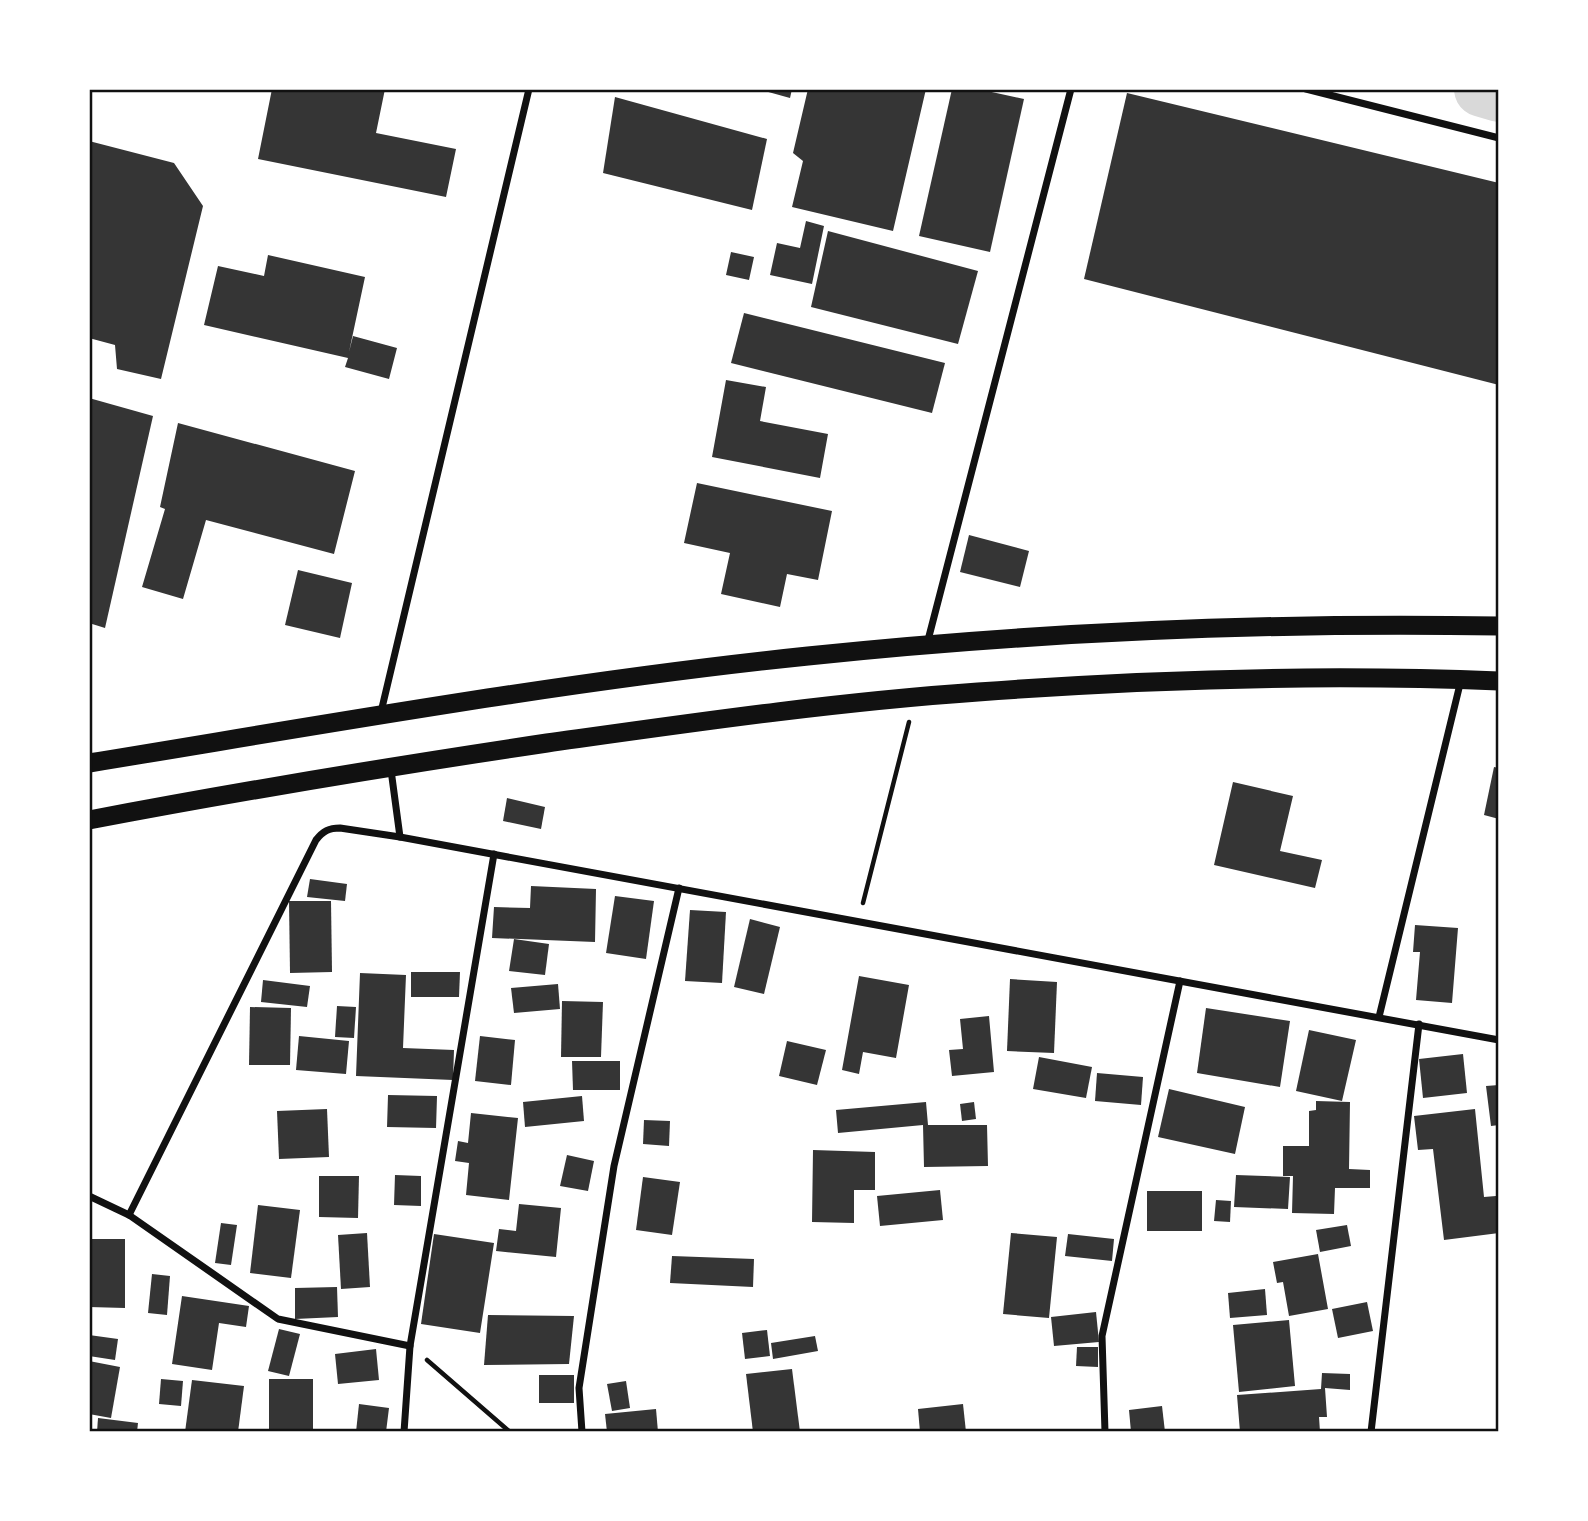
<svg xmlns="http://www.w3.org/2000/svg" width="1588" height="1521" font-family="'Asap Condensed',sans-serif">
  <style>
    .lines { fill: none; stroke-linecap: round; stroke-linejoin: round }
    .river { stroke: #d9d9d9; stroke-width: 56 }
    .building { fill: #353535 }
    .path { stroke: #111; stroke-width: 4.5 }
    .minor { stroke: #111; stroke-width: 7 }
    .trunk { stroke: #111; stroke-width: 19 }
    .neatline { fill: none; stroke: #111; stroke-width: 2.5 }
  </style>
  <rect width="100%" height="100%" fill="#fff"/>
  <g class="lines">
    <polyline class="river" points="1482,89 1499,94"/>
  </g>
  <g class="building">
    <polygon points="272,89 385,89 376,133 456,149 446,197 258,159"/>
    <polygon points="757,89 792,89 790,98"/>
    <polygon points="808,89 926,89 893,231 792,207 803,161 793,153"/>
    <polygon points="952,89 978,89 1024,99 990,252 919,236"/>
    <polygon points="1127,93 1499,183 1499,385 1084,279"/>
    <polygon points="615,97 767,139 752,210 603,173"/>
    <polygon points="89,141 174,163 203,206 161,379 117,369 115,345 89,338"/>
    <polygon points="806,221 824,226 812,284 770,275 777,243 800,248"/>
    <polygon points="828,231 978,271 958,344 811,307"/>
    <polygon points="731,252 754,257 749,280 726,275"/>
    <polygon points="268,255 365,277 349,352 353,336 397,348 389,379 345,367 348,358 204,325 218,266 264,276"/>
    <polygon points="744,313 945,363 932,413 731,363"/>
    <polygon points="726,380 766,387 760,421 828,434 820,478 712,457"/>
    <polygon points="89,398 153,416 105,628 89,623"/>
    <polygon points="178,423 355,471 334,554 206,520 183,599 142,587 165,509 160,507"/>
    <polygon points="697,483 832,511 818,580 787,574 780,607 721,594 730,553 684,543"/>
    <polygon points="969,535 1029,551 1020,587 960,572"/>
    <polygon points="298,570 352,583 340,638 285,625"/>
    <polygon points="1494,767 1499,768 1499,819 1484,815"/>
    <polygon points="1233,782 1293,796 1280,851 1322,860 1315,888 1214,865"/>
    <polygon points="507,798 545,807 541,829 503,821"/>
    <polygon points="310,879 347,884 345,901 307,897"/>
    <polygon points="531,886 596,889 595,942 492,938 494,907 530,908"/>
    <polygon points="615,896 654,901 646,959 606,953"/>
    <polygon points="289,901 331,901 332,972 290,973"/>
    <polygon points="690,910 726,912 722,983 685,981"/>
    <polygon points="750,919 780,927 764,994 734,987"/>
    <polygon points="1415,925 1458,928 1452,1003 1416,1000 1420,952 1413,952"/>
    <polygon points="514,939 549,944 545,975 509,971"/>
    <polygon points="411,972 460,972 459,997 411,997"/>
    <polygon points="360,973 406,975 403,1048 454,1050 453,1080 356,1076"/>
    <polygon points="859,976 909,985 896,1058 863,1052 859,1074 842,1070"/>
    <polygon points="1010,979 1057,982 1054,1053 1007,1051"/>
    <polygon points="263,980 310,986 307,1007 261,1002"/>
    <polygon points="558,984 560,1009 514,1013 511,988"/>
    <polygon points="562,1001 603,1002 601,1057 561,1057"/>
    <polygon points="337,1006 356,1007 354,1038 335,1037"/>
    <polygon points="250,1007 291,1008 290,1065 249,1065"/>
    <polygon points="1206,1008 1290,1021 1280,1087 1197,1073"/>
    <polygon points="989,1016 994,1072 952,1076 949,1050 963,1049 960,1019"/>
    <polygon points="1309,1030 1356,1040 1342,1101 1296,1091"/>
    <polygon points="299,1036 349,1041 346,1074 296,1070"/>
    <polygon points="480,1036 515,1040 511,1085 475,1081"/>
    <polygon points="787,1041 826,1050 817,1085 779,1076"/>
    <polygon points="1463,1054 1467,1093 1423,1098 1419,1059"/>
    <polygon points="1039,1057 1092,1067 1086,1098 1033,1089"/>
    <polygon points="572,1061 620,1061 620,1090 573,1090"/>
    <polygon points="1097,1073 1143,1077 1141,1105 1095,1101"/>
    <polygon points="1499,1085 1499,1125 1491,1126 1486,1086"/>
    <polygon points="1169,1089 1245,1107 1235,1154 1158,1137"/>
    <polygon points="388,1095 437,1096 436,1128 387,1127"/>
    <polygon points="582,1096 584,1121 525,1127 523,1102"/>
    <polygon points="1316,1101 1350,1102 1349,1169 1370,1170 1370,1188 1335,1188 1334,1214 1292,1213 1293,1176 1283,1176 1283,1146 1309,1146 1309,1111 1316,1110"/>
    <polygon points="926,1102 928,1125 987,1125 988,1166 924,1167 923,1125 838,1133 836,1110"/>
    <polygon points="974,1102 976,1119 962,1121 960,1104"/>
    <polygon points="327,1109 329,1157 279,1159 277,1111"/>
    <polygon points="1475,1109 1484,1197 1496,1196 1499,1233 1444,1240 1433,1149 1418,1150 1414,1116"/>
    <polygon points="471,1113 518,1118 509,1200 466,1195 469,1163 455,1161 458,1141 468,1143"/>
    <polygon points="644,1120 670,1121 669,1146 643,1144"/>
    <polygon points="813,1150 875,1152 875,1190 854,1190 854,1223 812,1222"/>
    <polygon points="567,1155 594,1161 588,1191 560,1186"/>
    <polygon points="395,1175 421,1176 421,1206 394,1205"/>
    <polygon points="1236,1175 1290,1177 1288,1209 1234,1207"/>
    <polygon points="319,1176 359,1176 358,1218 319,1217"/>
    <polygon points="643,1177 680,1182 672,1235 636,1230"/>
    <polygon points="940,1190 943,1220 880,1226 877,1196"/>
    <rect x="1147" y="1191" width="55" height="40"/>
    <polygon points="1216,1200 1231,1201 1230,1222 1214,1221"/>
    <polygon points="519,1204 561,1208 556,1257 496,1251 499,1229 516,1231"/>
    <polygon points="258,1205 300,1210 291,1278 250,1273"/>
    <polygon points="221,1223 237,1225 231,1265 215,1263"/>
    <polygon points="1347,1225 1351,1246 1320,1252 1316,1230"/>
    <polygon points="367,1233 370,1287 341,1289 338,1235"/>
    <polygon points="1011,1233 1057,1237 1049,1318 1003,1314"/>
    <polygon points="434,1234 494,1243 480,1333 421,1324"/>
    <polygon points="1068,1234 1114,1239 1112,1261 1065,1256"/>
    <polygon points="89,1239 125,1239 125,1308 89,1307"/>
    <polygon points="1318,1254 1328,1309 1289,1316 1283,1282 1277,1283 1273,1262"/>
    <polygon points="672,1256 754,1259 753,1287 670,1283"/>
    <polygon points="152,1274 170,1276 167,1315 148,1313"/>
    <polygon points="337,1287 338,1317 295,1319 295,1288"/>
    <polygon points="1265,1289 1267,1315 1230,1318 1228,1293"/>
    <polygon points="182,1296 249,1306 246,1327 219,1323 212,1370 172,1364"/>
    <polygon points="1367,1302 1373,1331 1338,1338 1332,1309"/>
    <polygon points="1096,1312 1099,1342 1054,1346 1051,1317"/>
    <polygon points="488,1315 574,1316 569,1364 484,1365"/>
    <polygon points="1289,1320 1295,1386 1239,1392 1233,1325"/>
    <polygon points="279,1329 300,1334 289,1376 268,1371"/>
    <polygon points="767,1330 770,1356 745,1359 742,1333"/>
    <polygon points="89,1335 118,1339 115,1360 89,1356"/>
    <polygon points="815,1336 818,1351 773,1359 771,1343"/>
    <polygon points="1077,1347 1098,1347 1098,1367 1076,1366"/>
    <polygon points="376,1349 379,1380 338,1384 335,1354"/>
    <polygon points="89,1361 120,1367 111,1418 89,1414"/>
    <polygon points="792,1369 800,1432 753,1432 746,1374"/>
    <polygon points="1322,1373 1350,1374 1350,1390 1325,1388 1327,1417 1319,1417 1320,1432 1240,1432 1237,1395 1321,1389"/>
    <rect x="539" y="1375" width="35" height="28"/>
    <polygon points="161,1379 183,1381 181,1406 159,1404"/>
    <rect x="269" y="1379" width="44" height="53"/>
    <polygon points="192,1380 244,1386 238,1432 185,1432"/>
    <polygon points="626,1381 630,1408 612,1411 607,1384"/>
    <polygon points="359,1404 389,1408 386,1432 356,1432"/>
    <polygon points="963,1404 966,1432 920,1432 918,1409"/>
    <polygon points="1162,1406 1165,1432 1131,1432 1129,1410"/>
    <polygon points="656,1409 658,1432 607,1432 605,1414"/>
    <polygon points="98,1418 138,1423 137,1432 97,1432"/>
  </g>
  <g class="lines">
    <g class="path">
      <polyline points="863,903 909,722"/>
      <polyline points="427,1360 510,1432"/>
    </g>
    <g class="minor">
      <polyline points="1306,89 1499,138"/>
      <polyline points="927,644 1071,89"/>
      <polyline points="381,712 529,89"/>
      <polyline points="391,770 400,837 1499,1040"/>
      <polyline points="1379,1017 1461,680"/>
      <polyline points="89,1196 129,1215 278,1319 410,1346"/>
      <path d="M129,1215L316,840C323,831 329,828 340,828L400,837"/>
      <polyline points="404,1432 410,1346 494,854"/>
      <polyline points="582,1432 579,1388 614,1166 679,888"/>
      <polyline points="1105,1432 1102,1336 1180,981"/>
      <polyline points="1371,1432 1419,1024"/>
    </g>
    <g class="trunk">
      <path d="M89,763C328,724 567,681 808,656C1038,632 1268,622 1499,626"/>
      <path d="M89,820C241,791 393,766 547,743C690,723 834,702 978,692C1152,679 1325,674 1499,681"/>
    </g>
  </g>
  <rect width="1588" height="1521" fill="none" stroke="#ffffff" stroke-width="182"/>
  <rect x="91" y="91" width="1406" height="1339" class="neatline"/>
</svg>
